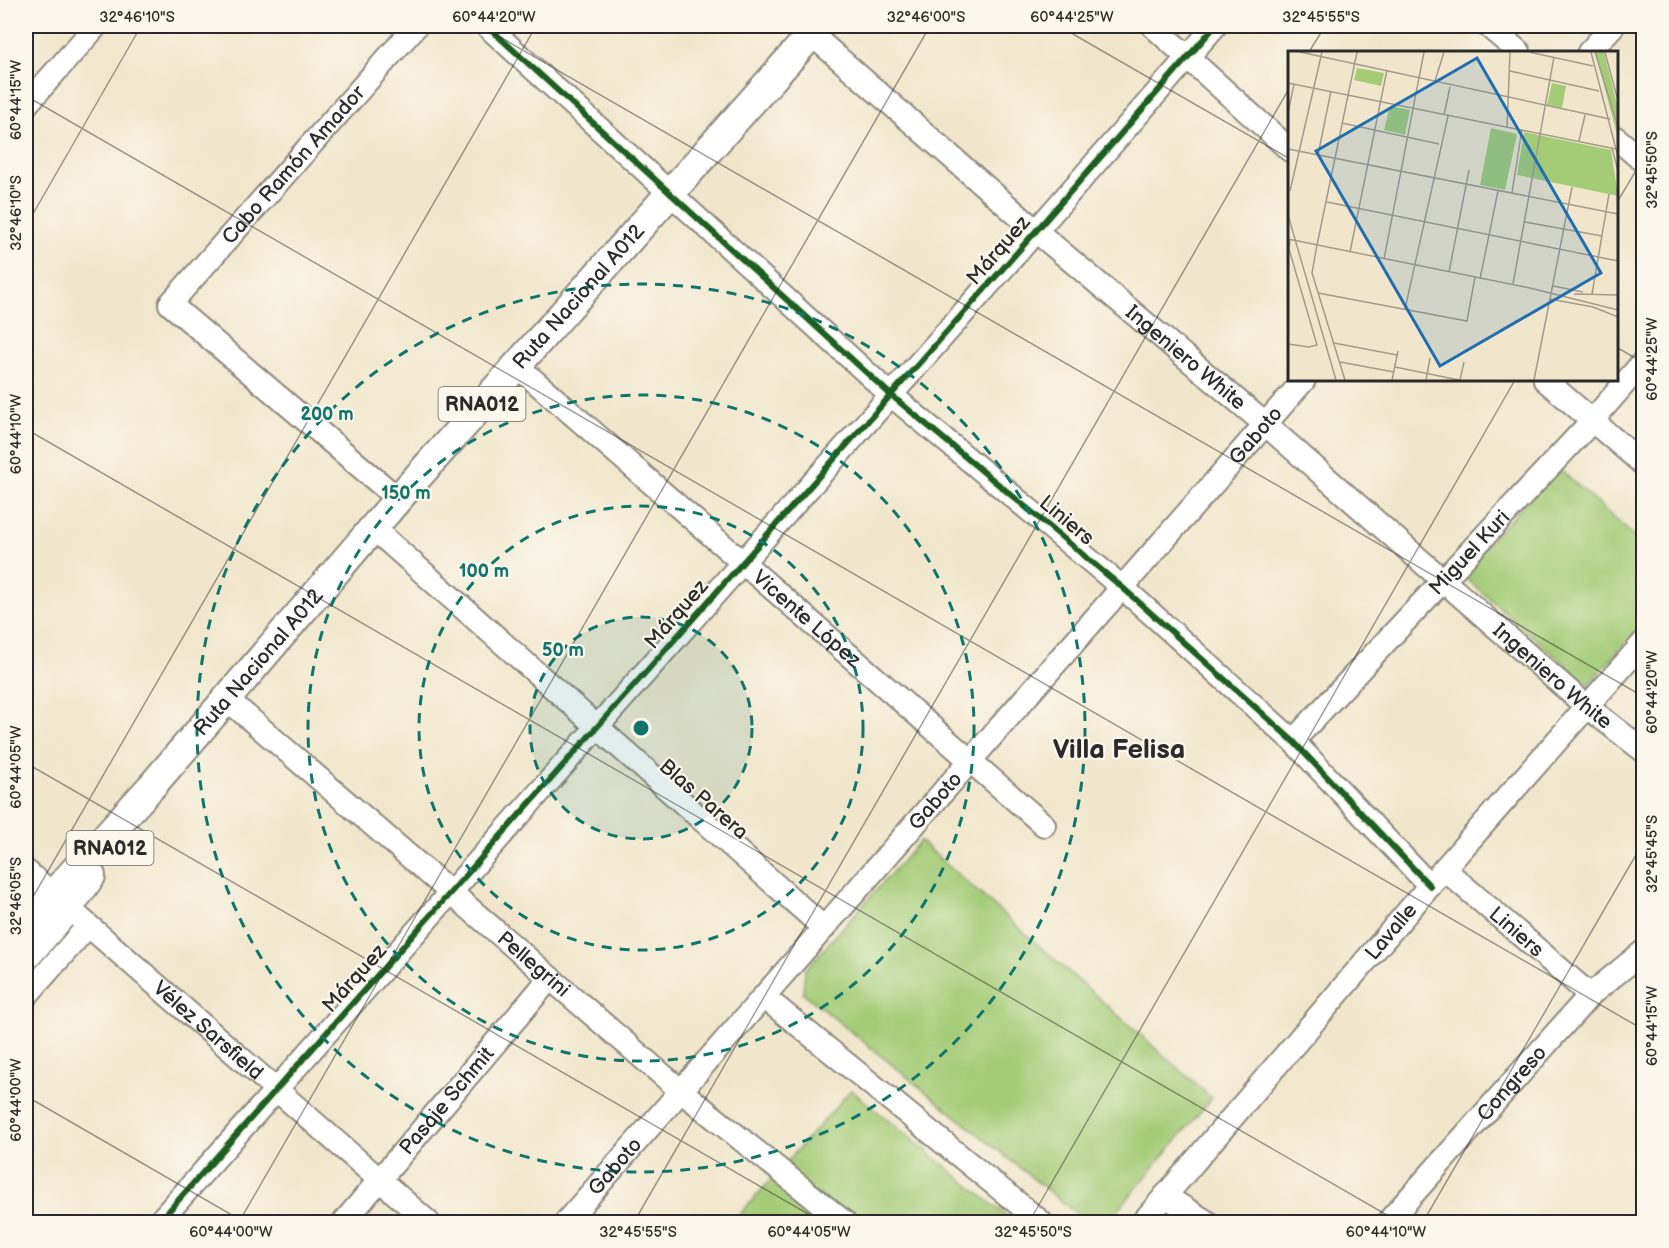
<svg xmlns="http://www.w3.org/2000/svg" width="1669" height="1248" font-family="'Balsamiq Sans',sans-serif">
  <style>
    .green { fill: #a4cc77; stroke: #687c51; stroke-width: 1.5 }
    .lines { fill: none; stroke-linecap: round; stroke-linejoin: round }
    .minor-casing { stroke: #8e887b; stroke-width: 26 }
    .major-casing { stroke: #8e887b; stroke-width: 32 }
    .minor { stroke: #fff; stroke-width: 22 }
    .major { stroke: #fff; stroke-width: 28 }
    .cycleway-casing { stroke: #fbf7ec; stroke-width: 10 }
    .cycleway { stroke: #1b5e20; stroke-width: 6 }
    .ticks { fill: none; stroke: #2b2b2b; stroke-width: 1.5; stroke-opacity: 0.45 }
    .ring { fill: none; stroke: #0f766e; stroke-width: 3; stroke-dasharray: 10 8 }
    .labels { text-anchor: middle; stroke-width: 4.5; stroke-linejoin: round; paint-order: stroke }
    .shield { fill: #fbf7ec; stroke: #696865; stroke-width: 1.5 }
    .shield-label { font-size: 20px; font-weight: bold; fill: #2b2b2b }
    .street-label { font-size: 21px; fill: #2b2b2b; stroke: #fbf7ec }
    .district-label { font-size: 27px; font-weight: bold; fill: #2b2b2b; stroke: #fbf7ec }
    .inset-road { fill: none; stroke: #a29b8b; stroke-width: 1.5 }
    .view { fill: #1f6fb2; fill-opacity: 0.15; stroke: #1f6fb2; stroke-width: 3 }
    .inset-edge { fill: none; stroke: #2b2b2b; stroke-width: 3 }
    .centre { fill: #0f766e; stroke: #fbf7ec; stroke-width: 3 }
    .ring-label { font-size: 18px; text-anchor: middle; font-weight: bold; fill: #0f766e; stroke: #fbf7ec; stroke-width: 4.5; stroke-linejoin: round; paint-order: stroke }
    .neatline { fill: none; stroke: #2b2b2b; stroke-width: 2 }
    .ticks-label { font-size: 15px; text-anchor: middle; fill: #2b2b2b }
  </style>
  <rect width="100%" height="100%" fill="#fbf7ec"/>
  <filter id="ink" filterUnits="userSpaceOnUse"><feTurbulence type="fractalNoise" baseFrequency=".0167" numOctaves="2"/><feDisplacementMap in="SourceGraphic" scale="12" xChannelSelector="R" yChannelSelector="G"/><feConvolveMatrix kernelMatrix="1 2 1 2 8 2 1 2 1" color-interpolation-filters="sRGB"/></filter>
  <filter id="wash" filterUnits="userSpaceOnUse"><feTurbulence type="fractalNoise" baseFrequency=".008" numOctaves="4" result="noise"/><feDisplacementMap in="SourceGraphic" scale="24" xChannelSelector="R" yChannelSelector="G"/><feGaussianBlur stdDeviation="1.35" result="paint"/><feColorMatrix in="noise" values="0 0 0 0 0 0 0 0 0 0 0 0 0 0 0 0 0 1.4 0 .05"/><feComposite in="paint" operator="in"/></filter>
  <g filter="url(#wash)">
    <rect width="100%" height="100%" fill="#f1e6cb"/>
    <g class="green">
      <polygon points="1558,468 1643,544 1643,623 1588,685 1460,573"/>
      <polygon points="920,841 1212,1098 1108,1222 1087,1222 803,993 805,970"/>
      <polygon points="851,1090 1014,1222 733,1222"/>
    </g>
  </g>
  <g filter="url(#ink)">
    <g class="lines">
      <g class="minor-casing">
        <g id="minor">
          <polyline points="487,26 891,395 1123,588 1293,741 1430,886"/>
          <polyline points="1153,26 1290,150"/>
          <polyline points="1488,26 1519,52"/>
          <path id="s1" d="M811,34L1036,231L1265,424L1586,706L1644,751"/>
          <polyline points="1589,52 1613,26"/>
          <polyline points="26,105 96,26"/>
          <polyline points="1616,138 1644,162"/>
          <path id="s2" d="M516,365L1044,825"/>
          <polyline points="1545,380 1644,465"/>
          <path id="s3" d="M398,499L170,304L416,26"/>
          <polyline points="373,528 824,928"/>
          <path id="s4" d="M228,700L681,1091L844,1222"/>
          <path id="s5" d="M1293,741L1592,421L1644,361"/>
          <path id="s6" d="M1444,869L1590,995"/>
          <path id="s7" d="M26,871L428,1222"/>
          <polyline points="26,996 88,926"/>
          <polyline points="764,997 1041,1222"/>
          <polyline points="1165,1196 1207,1222"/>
          <polyline points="159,1222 1036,231 1215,26"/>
          <path id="s8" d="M344,1222L550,978"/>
          <path id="s9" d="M566,1222L1304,380"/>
          <path id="s10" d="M1143,1222L1444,869L1644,642"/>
          <path id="s11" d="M1388,1222L1590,995L1644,951"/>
        </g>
      </g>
      <g class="major-casing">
        <g id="major">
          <path id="s12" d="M26,924L151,787L398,499L819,26"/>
          <polyline points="26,956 68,908 91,876"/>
        </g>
      </g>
      <use href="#minor" class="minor"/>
      <use href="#major" class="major"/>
      <g class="cycleway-casing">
        <g id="cycleway">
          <polyline points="487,26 891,395 1123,588 1293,741 1430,886"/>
          <polyline points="159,1222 1036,231 1215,26"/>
        </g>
      </g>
      <use href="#cycleway" class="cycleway"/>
    </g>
  </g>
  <path class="ticks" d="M481,26L1644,697M1059,26L1290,159M1636,26L1644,30M1309,52L1325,26M26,96L1644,1030M1616,204L1644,157M26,226L141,26M1616,347L1644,363M26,429L1399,1222M26,763L822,1222M26,909L536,26M26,1096L244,1222M239,1222L930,26M634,1222L1290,87M1029,1222L1515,380M1423,1222L1644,841"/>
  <circle cx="641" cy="728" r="111" fill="#0f766e" fill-opacity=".12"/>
  <g class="ring">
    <circle cx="641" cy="728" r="111"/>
    <circle cx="641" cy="728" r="222"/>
    <circle cx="641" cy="728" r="333"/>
    <circle cx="641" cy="728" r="444"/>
  </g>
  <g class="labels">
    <g class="shield">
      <rect x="438.5" y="387" width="87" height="34" rx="4.5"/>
      <rect x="66.5" y="831" width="87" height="34" rx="4.5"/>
    </g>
    <g class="shield-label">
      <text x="482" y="411">RNA012</text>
      <text x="110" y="855">RNA012</text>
    </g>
    <g class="street-label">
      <text dy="7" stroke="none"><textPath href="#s3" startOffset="486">Cabo Ramón Amador</textPath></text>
      <text transform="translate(998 250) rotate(-49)" y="7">Márquez</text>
      <text dy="7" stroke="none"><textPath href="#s12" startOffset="836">Ruta Nacional A012</textPath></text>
      <text dy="7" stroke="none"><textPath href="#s1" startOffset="495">Ingeniero White</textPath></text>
      <text dy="7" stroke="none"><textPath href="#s9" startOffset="1046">Gaboto</textPath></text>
      <text transform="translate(1067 520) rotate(40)" y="7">Liniers</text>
      <text dy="7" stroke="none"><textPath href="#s5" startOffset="258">Miguel Kuri</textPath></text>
      <text transform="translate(676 614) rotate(-49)" y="7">Márquez</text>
      <text dy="7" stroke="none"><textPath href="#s2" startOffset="386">Vicente López</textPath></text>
      <text dy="7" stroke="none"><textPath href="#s12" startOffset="350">Ruta Nacional A012</textPath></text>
      <text dy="7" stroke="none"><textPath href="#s1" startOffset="981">Ingeniero White</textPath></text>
      <text transform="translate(704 799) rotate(41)" y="7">Blas Parera</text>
      <text dy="7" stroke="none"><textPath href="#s9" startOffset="560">Gaboto</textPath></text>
      <text dy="7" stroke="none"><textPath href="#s10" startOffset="382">Lavalle</textPath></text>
      <text dy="7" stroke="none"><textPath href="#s6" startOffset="96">Liniers</textPath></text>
      <text dy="7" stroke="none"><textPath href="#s4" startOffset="404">Pellegrini</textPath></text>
      <text transform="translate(354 978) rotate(-48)" y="7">Márquez</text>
      <text dy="7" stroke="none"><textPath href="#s7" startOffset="242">Vélez Sarsfield</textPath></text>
      <text dy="7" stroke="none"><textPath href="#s11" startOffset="186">Congreso</textPath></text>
      <text dy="7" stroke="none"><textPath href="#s8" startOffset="159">Pasaje Schmit</textPath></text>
      <text dy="7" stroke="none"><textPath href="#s9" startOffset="74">Gaboto</textPath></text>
    </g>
    <g class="district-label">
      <text x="1119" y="758">Villa Felisa</text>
    </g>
  </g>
  <g transform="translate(1288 51)">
    <rect width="330" height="330" fill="#f1e6cb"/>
    <path d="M307,1H316L330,57V87ZM69,17L96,22L93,35L66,29ZM264,32L278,35L274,57L259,54ZM102,55L122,59L117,84L96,79ZM203,77L229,83L217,139L192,134ZM236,81L323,99L330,145L229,124Z" fill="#a4cc77"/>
    <path class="inset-road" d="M12,1L322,68M241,1L305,15M303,1L330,106M307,1L330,76M317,1L330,50M222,20L311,40M147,30L156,1M0,32L328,98M0,62L6,33M156,64L162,36M54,72L151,93M219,76L222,1M291,90L297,64M324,97L330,120M0,98L330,163M30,104L43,40M2,140L34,1M224,142L234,78M39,151L330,210M0,164L48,329M237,171L314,185M0,188L242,237L330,259M29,194L69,1M29,194L24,222L57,329M62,201L99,19M96,208L136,1M161,221L181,119M192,228L210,140M225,233L266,6M265,235L295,241M30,242L179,270L187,226M286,243L330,244M304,243L321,143M262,248L305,256L330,266M117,258L160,65M46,292L109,304M0,293L21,296L29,294L1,198L2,188M52,311L106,321M107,316L171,329M104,329L110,300M138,329L142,307M172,329L176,311M246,329L284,136"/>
    <path class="view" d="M189,7L313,222L152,315L28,100Z"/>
    <rect width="330" height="330" class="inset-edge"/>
  </g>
  <circle cx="641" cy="728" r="9" class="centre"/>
  <g class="ring-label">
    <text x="327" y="420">200 m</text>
    <text x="406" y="499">150 m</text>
    <text x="484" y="577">100 m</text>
    <text x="563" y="656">50 m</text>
  </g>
  <rect width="1669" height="1248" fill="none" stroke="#fbf7ec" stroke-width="66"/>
  <rect x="33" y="33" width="1603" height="1182" class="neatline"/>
  <g class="ticks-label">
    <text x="137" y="22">32°46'10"S</text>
    <text x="494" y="22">60°44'20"W</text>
    <text x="926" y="22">32°46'00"S</text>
    <text x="1072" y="22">60°44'25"W</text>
    <text x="1321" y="22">32°45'55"S</text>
    <text transform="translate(16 100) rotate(-90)" y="5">60°44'15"W</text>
    <text transform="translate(1652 170) rotate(-90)" y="5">32°45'50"S</text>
    <text transform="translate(16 213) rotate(-90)" y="5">32°46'10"S</text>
    <text transform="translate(1652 359) rotate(-90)" y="5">60°44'25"W</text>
    <text transform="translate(16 434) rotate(-90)" y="5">60°44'10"W</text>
    <text transform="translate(1652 692) rotate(-90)" y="5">60°44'20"W</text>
    <text transform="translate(16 767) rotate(-90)" y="5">60°44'05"W</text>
    <text transform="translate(1652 854) rotate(-90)" y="5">32°45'45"S</text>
    <text transform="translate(16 896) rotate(-90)" y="5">32°46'05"S</text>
    <text transform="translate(1652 1026) rotate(-90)" y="5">60°44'15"W</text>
    <text transform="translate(16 1100) rotate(-90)" y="5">60°44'00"W</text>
    <text x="231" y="1237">60°44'00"W</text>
    <text x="638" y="1237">32°45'55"S</text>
    <text x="809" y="1237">60°44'05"W</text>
    <text x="1033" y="1237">32°45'50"S</text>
    <text x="1386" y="1237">60°44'10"W</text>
  </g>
</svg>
